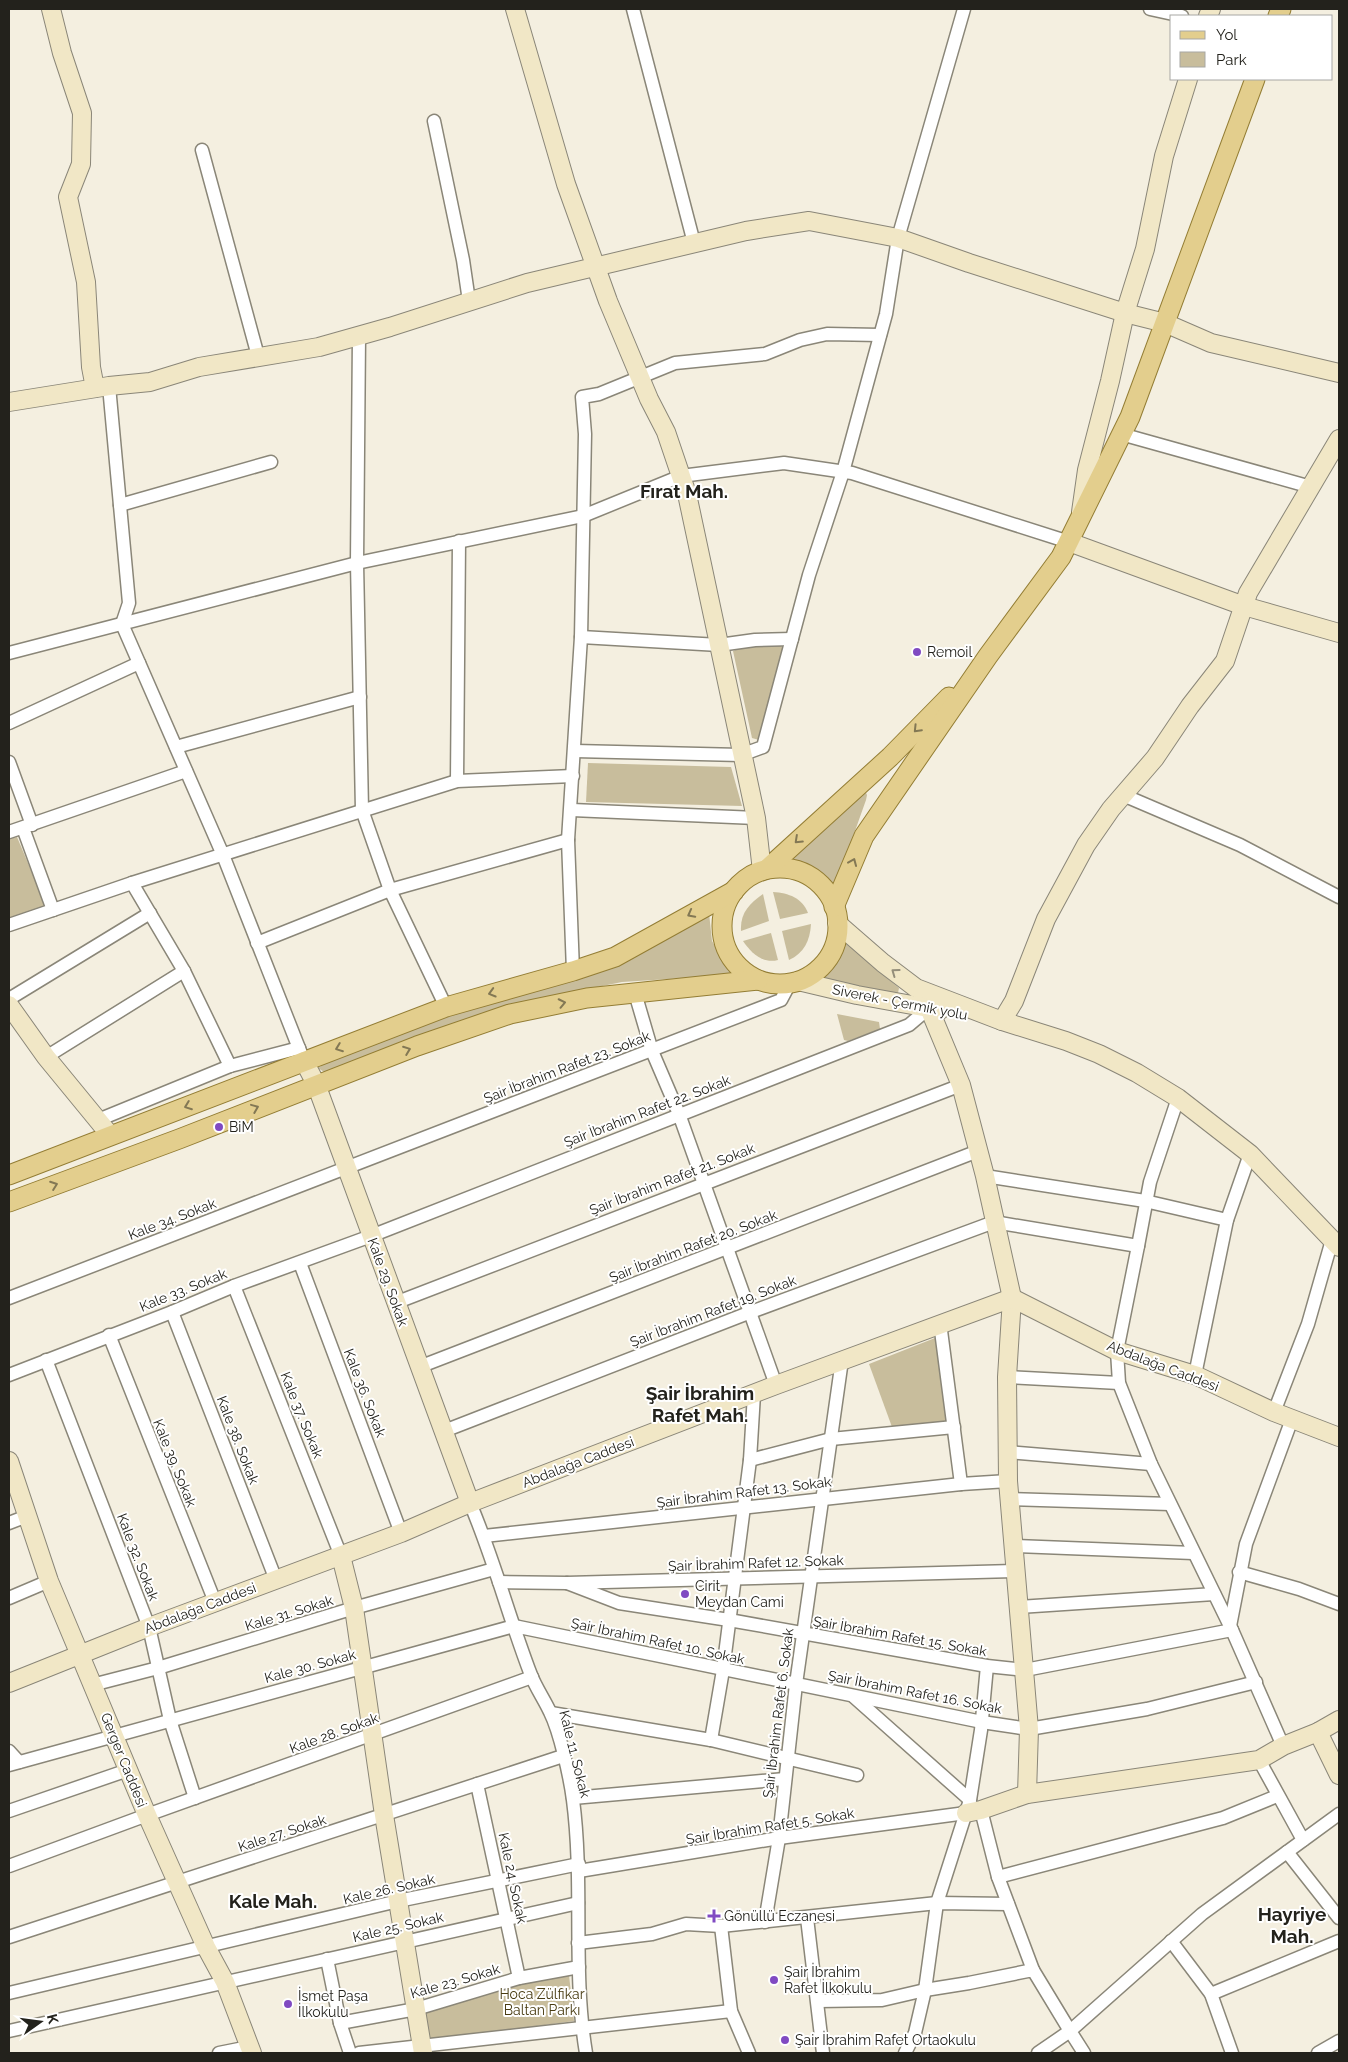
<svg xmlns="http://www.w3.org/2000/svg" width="1348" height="2062" font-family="Raleway,sans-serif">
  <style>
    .green { fill: #c8bd9c }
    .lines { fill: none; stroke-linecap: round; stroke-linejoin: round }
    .street-casing { stroke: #8a8678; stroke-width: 15 }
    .secondary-casing { stroke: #8a8678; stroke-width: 20 }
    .primary-casing { stroke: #937d34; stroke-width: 21 }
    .street { stroke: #fff; stroke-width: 12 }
    .secondary { stroke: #f1e7c6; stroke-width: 18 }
    .primary { stroke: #e3ce8d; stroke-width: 19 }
    .oneway { stroke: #837854 }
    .oneway2 { stroke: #948e7a }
    .poi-dot { fill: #804ac2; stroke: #fff; stroke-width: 2 }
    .labels { text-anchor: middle; stroke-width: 4; stroke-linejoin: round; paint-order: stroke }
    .poi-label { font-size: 14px; fill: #23221c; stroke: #fff; text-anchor: start }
    .street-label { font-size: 14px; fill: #23221c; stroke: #fff }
    .park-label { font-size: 14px; fill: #493c12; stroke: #fff }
    .district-label { font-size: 19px; font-weight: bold; fill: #23221c; stroke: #fff }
  </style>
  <rect width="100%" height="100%" fill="#f4efe0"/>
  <g class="green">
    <polygon points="778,644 784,648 759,740 752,738 733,651 742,647"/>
    <polygon points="588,763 731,767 742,806 586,802"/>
    <polygon points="864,788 867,795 866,800 834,890 808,869 783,860"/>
    <polygon points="17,837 46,906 9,919 9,839"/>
    <path d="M773,892C789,893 802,898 808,913L780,919Z"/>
    <path d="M763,894L769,921L741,931C740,913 749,904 763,894Z"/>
    <polygon points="709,913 712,941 732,975 622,982 568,993 324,1072 318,1068 327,1062 493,1000"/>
    <path d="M811,924C810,941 804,953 789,960L782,931Z"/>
    <path d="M771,933L778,960C763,964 751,953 743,941Z"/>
    <polygon points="841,939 899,988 898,993 816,982 827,970"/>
    <polygon points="837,1014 879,1022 880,1029 848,1041 844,1040"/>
    <polygon points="935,1338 948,1422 892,1427 869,1364"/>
    <polygon points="569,1975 574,2021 429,2041 424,2010 520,1981"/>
  </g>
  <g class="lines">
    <g class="street-casing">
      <g id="street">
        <polyline points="633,9 694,243"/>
        <polyline points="1150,9 1182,16"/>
        <polyline points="434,121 463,260 469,301"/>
        <polyline points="202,150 258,356"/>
        <polyline points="359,336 357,563 362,810 390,890 446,1007"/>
        <polyline points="109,386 129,603 122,624 223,855 304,1061"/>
        <polyline points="1121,434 1311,487"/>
        <polyline points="120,505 271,462"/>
        <polyline points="581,637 719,645 755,640 792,639"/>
        <polyline points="9,653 357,563 583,516 681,476 784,463 852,473 1069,542"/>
        <polyline points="9,723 139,663"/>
        <polyline points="176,747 360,697"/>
        <polyline points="575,751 741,755 763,747 809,575 843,472 886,314 898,238 964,9"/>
        <polyline points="9,762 32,825"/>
        <polyline points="457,781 459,541"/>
        <polyline points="1123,795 1240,845 1339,897"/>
        <polyline points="572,810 756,818"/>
        <polyline points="23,828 53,910"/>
        <polyline points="9,832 186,771"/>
        <polyline points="132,883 184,971 230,1066"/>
        <polyline points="9,925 132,883 457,781 573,776"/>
        <polyline points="257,943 390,890 568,840"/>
        <polyline points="573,971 568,840 581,637 585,434 582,397 599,394 675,363 765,354 800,340 827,334 880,335"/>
        <polyline points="635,993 652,1051 679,1114 776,1385"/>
        <polyline points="9,999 150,913"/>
        <polyline points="46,1057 184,971"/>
        <polyline points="98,1120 230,1066 299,1048"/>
        <polyline points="985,1176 1145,1201 1227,1220"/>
        <polyline points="1138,1246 1117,1351 1119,1383 1151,1464 1232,1630 1283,1746"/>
        <polyline points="300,1263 401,1533"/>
        <polyline points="234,1286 341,1556"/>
        <polyline points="9,1298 781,1000 790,983"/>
        <polyline points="395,1303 961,1085"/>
        <polyline points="172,1312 276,1580"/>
        <polyline points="940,1323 961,1484"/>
        <polyline points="109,1335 215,1602"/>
        <polyline points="46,1360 149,1627 170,1720 195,1798"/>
        <polyline points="419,1367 978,1151"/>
        <polyline points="9,1375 172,1312 234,1286 371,1236 909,1025 929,1008 927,1004"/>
        <polyline points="1195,1375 1227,1220 1250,1154"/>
        <polyline points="1007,1377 1119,1383"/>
        <polyline points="1274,1412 1308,1324 1332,1240"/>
        <polyline points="444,1431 751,1312 994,1222 1138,1246 1150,1182 1178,1098"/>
        <polyline points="1008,1452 1151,1464"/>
        <polyline points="750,1460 831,1439 954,1427"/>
        <polyline points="1010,1499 1170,1504"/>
        <path d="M470,1503C494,1559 509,1618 531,1675C536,1688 544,1699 550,1712C560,1732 570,1777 573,1800C584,1884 572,1969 586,2053"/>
        <polyline points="9,1523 27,1516"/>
        <polyline points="484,1536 961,1484 1008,1481"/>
        <polyline points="1013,1546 1193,1553"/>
        <polyline points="1239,1572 1299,1589 1339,1604"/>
        <polyline points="499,1582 567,1583 1014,1571"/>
        <polyline points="567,1583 619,1603 729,1620 987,1666 1025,1670 1232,1630"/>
        <polyline points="9,1598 49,1581"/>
        <polyline points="1019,1607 1214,1594"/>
        <polyline points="1230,1626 1246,1544 1292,1419"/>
        <polyline points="92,1685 158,1668 354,1608 494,1569"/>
        <polyline points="854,1697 970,1800"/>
        <polyline points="551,1713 711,1740 857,1775"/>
        <polyline points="711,1740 723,1670 750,1460 754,1394"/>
        <polyline points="9,1751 19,1762"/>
        <polyline points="1259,1760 1303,1840"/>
        <polyline points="9,1765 514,1626 982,1722 1029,1729 1147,1709 1256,1682"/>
        <polyline points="477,1784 519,1978"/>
        <polyline points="573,1798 785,1779"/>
        <polyline points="981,1810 998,1877 1033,1970"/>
        <polyline points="9,1811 128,1770"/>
        <polyline points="1287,1852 1339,1918"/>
        <polyline points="9,1866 147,1815 532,1677"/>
        <polyline points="579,1871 779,1838 966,1813"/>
        <polyline points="998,1877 1223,1818 1277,1796"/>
        <polyline points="807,1918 823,2053"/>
        <polyline points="765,1922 779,1838 796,1684 842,1360"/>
        <polyline points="721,1926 731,2011 749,2053"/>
        <polyline points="9,1937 563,1756"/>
        <polyline points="1171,1941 1211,1994 1232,2053"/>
        <polyline points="578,1943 652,1934 686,1924 721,1926 937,1903 1008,1904"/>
        <polyline points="327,1959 340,2023 350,2053"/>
        <polyline points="9,1993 398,1901 579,1864"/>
        <polyline points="1211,1994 1339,1941"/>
        <polyline points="818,2001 882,2000 925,1990 969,1983 1033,1970 1070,2031 1038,2053"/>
        <polyline points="340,2023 416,2009 519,1978 579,1967"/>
        <polyline points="9,2031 578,1903"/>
        <polyline points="219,2053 249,2047"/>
        <polyline points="359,2053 731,2011"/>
        <polyline points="905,2053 915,2033 925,1990 937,1903 970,1800 981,1730 987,1666"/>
        <polyline points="1084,2053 1070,2031 1202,1914 1339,1814"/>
        <polyline points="1318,2053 1339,2041"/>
      </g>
    </g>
    <g class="secondary-casing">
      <g id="secondary">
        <polyline points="51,9 62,53 82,113 81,164 68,197 86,282 91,367 95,388"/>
        <polyline points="515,9 566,184 608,301 649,399 666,432 687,494 756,818 762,871"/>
        <polyline points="1208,16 1211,9"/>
        <polyline points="9,402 109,386 150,382 199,367 319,347 390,327 527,283 746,231 809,221 898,238 969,263 1125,313 1165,323 1211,343 1339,373"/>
        <polyline points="1081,512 1087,470 1110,381 1125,313 1145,249 1164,156 1188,79"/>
        <polyline points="1069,542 1244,606 1339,633"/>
        <polyline points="837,923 883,963 916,988 1002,1021 1066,1041 1099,1054 1137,1073 1178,1098 1250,1154 1339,1247"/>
        <polyline points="798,981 857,995 940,1010"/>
        <polyline points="9,1005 46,1057 110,1135"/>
        <polyline points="929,1008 961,1085 985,1176 1012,1298 1007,1377 1008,1481 1029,1729 1027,1794"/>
        <polyline points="1002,1021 1014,1001 1046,919 1086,845 1111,809 1155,758 1190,706 1225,661 1248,593 1339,439"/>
        <polyline points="304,1061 316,1084 470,1503"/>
        <polyline points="9,1461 49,1581 147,1815 206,1947 225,1982 252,2053"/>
        <polyline points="341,1556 354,1608 384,1815 423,2053"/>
        <polyline points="9,1683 149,1627 401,1533 470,1503 776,1385 1012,1298 1117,1351 1195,1375 1274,1412 1339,1437"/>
        <polyline points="1318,1732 1339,1775"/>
        <polyline points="966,1813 981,1810 1027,1794 1259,1760 1283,1746 1318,1732 1339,1720"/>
      </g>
    </g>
    <g class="primary-casing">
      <g id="primary">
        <polyline points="1278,16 1281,9"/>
        <circle cx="780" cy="926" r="58"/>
        <polyline points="767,869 890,757 949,697"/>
        <polyline points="834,907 864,836 988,656 1061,557 1130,417 1255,79"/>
        <polyline points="9,1175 446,1007 573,971 615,957 734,891"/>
        <polyline points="9,1202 179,1139 417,1046 510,1014 587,998 758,980"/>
      </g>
    </g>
    <use href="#street" class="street"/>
    <use href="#secondary" class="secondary"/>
    <use href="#primary" class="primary"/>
  </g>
  <defs><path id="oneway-chevron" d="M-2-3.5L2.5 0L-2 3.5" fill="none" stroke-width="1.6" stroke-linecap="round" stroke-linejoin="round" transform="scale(1.25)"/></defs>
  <g class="oneway">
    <use href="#oneway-chevron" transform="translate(917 729) rotate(134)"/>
    <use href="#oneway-chevron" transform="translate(798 840) rotate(137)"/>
    <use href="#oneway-chevron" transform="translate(853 862) rotate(-67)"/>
    <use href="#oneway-chevron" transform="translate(691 914) rotate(152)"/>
    <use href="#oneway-chevron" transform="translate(492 993) rotate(164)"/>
    <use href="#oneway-chevron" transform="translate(562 1003) rotate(-12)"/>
    <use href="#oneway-chevron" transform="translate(339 1048) rotate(159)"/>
    <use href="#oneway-chevron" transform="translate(407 1050) rotate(-21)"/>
    <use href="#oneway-chevron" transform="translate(188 1106) rotate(159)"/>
    <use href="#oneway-chevron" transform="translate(255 1108) rotate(-22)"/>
    <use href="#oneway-chevron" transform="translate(54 1185) rotate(-20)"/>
  </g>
  <use class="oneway2" href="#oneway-chevron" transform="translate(895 972) rotate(-144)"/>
  <g class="poi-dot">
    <circle cx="917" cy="652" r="5"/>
    <circle cx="219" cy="1127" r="5"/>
    <circle cx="685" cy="1594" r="5"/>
    <path d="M711.5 1908.5h5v5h5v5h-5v5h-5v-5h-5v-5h5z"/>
    <circle cx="774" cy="1980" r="5"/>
    <circle cx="288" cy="2004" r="5"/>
    <circle cx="785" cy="2040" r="5"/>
  </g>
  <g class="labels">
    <g class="poi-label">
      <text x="927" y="657">Remoil</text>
      <text x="229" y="1132">BiM</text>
      <text x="695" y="1591">Cirit<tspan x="695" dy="16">Meydan Cami</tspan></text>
      <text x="724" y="1921">Gönüllü Eczanesi</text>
      <text x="784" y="1977">Şair İbrahim<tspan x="784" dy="16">Rafet İlkokulu</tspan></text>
      <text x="298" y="2001">İsmet Paşa<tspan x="298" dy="16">İlkokulu</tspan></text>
      <text x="795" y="2045">Şair İbrahim Rafet Ortaokulu</text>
    </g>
    <g class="street-label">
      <text transform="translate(900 1002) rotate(11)" y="5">Siverek - Çermik yolu</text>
      <text transform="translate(567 1067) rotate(-21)" y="5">Şair İbrahim Rafet 23. Sokak</text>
      <text transform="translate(647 1111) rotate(-21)" y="5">Şair İbrahim Rafet 22. Sokak</text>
      <text transform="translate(672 1179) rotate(-21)" y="5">Şair İbrahim Rafet 21. Sokak</text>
      <text transform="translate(172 1219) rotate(-21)" y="5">Kale 34. Sokak</text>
      <text transform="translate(693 1246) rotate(-21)" y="5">Şair İbrahim Rafet 20. Sokak</text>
      <text transform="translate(388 1282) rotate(70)" y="5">Kale 29. Sokak</text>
      <text transform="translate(183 1290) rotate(-22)" y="5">Kale 33. Sokak</text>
      <text transform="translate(713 1311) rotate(-21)" y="5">Şair İbrahim Rafet 19. Sokak</text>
      <text transform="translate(1163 1366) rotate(21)" y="5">Abdalağa Caddesi</text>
      <text transform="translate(365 1393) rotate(69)" y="5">Kale 36. Sokak</text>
      <text transform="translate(302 1415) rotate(68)" y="5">Kale 37. Sokak</text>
      <text transform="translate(238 1440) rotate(69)" y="5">Kale 38. Sokak</text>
      <text transform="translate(578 1462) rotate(-21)" y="5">Abdalağa Caddesi</text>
      <text transform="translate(175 1463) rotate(68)" y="5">Kale 39. Sokak</text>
      <text transform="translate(744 1492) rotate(-7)" y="5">Şair İbrahim Rafet 13. Sokak</text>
      <text transform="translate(138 1557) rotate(69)" y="5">Kale 32. Sokak</text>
      <text transform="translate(756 1563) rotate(-2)" y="5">Şair İbrahim Rafet 12. Sokak</text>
      <text transform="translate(200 1608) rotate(-21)" y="5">Abdalağa Caddesi</text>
      <text transform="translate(289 1613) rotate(-17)" y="5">Kale 31. Sokak</text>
      <text transform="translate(900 1636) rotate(10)" y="5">Şair İbrahim Rafet 15. Sokak</text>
      <text transform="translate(658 1641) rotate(12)" y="5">Şair İbrahim Rafet 10. Sokak</text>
      <text transform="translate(310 1666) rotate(-15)" y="5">Kale 30. Sokak</text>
      <text transform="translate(915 1692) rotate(11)" y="5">Şair İbrahim Rafet 16. Sokak</text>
      <text transform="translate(778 1713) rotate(-83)" y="5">Şair İbrahim Rafet 6. Sokak</text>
      <text transform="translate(334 1733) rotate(-20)" y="5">Kale 28. Sokak</text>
      <text transform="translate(575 1754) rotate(76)" y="5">Kale 11. Sokak</text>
      <text transform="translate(124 1760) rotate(68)" y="5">Gerger Caddesi</text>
      <text transform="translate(770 1826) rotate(-9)" y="5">Şair İbrahim Rafet 5. Sokak</text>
      <text transform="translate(282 1833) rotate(-18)" y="5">Kale 27. Sokak</text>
      <text transform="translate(513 1878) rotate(78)" y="5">Kale 24. Sokak</text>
      <text transform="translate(389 1889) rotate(-13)" y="5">Kale 26. Sokak</text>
      <text transform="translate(398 1927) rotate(-13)" y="5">Kale 25. Sokak</text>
      <text transform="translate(455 1981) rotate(-16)" y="5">Kale 23. Sokak</text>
    </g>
    <g class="park-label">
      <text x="542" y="1999">Hoca Zülfikar<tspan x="542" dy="16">Baltan Parkı</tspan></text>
    </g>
    <g class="district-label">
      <text x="684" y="498">Fırat Mah.</text>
      <text x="700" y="1400">Şair İbrahim<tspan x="700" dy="22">Rafet Mah.</tspan></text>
      <text x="273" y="1908">Kale Mah.</text>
      <text x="1292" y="1921">Hayriye<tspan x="1292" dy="22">Mah.</tspan></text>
    </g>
  </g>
  <rect width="1348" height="2062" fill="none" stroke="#23221c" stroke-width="20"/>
  <rect x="1170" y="15" width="162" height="65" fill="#ffffff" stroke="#a7a7a4"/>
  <rect x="1180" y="31" width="25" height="8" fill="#e3ce8d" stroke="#a7a7a4"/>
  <text x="1216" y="40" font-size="15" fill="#23221c">Yol</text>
  <rect x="1180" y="52" width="25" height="15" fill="#c8bd9c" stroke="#a7a7a4"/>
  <text x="1216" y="65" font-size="15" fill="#23221c">Park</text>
  <g transform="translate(40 2022) rotate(76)" stroke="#ffffff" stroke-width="4" paint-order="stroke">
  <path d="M0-4L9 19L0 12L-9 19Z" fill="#23221c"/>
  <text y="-8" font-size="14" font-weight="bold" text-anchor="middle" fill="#23221c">K</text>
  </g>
</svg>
